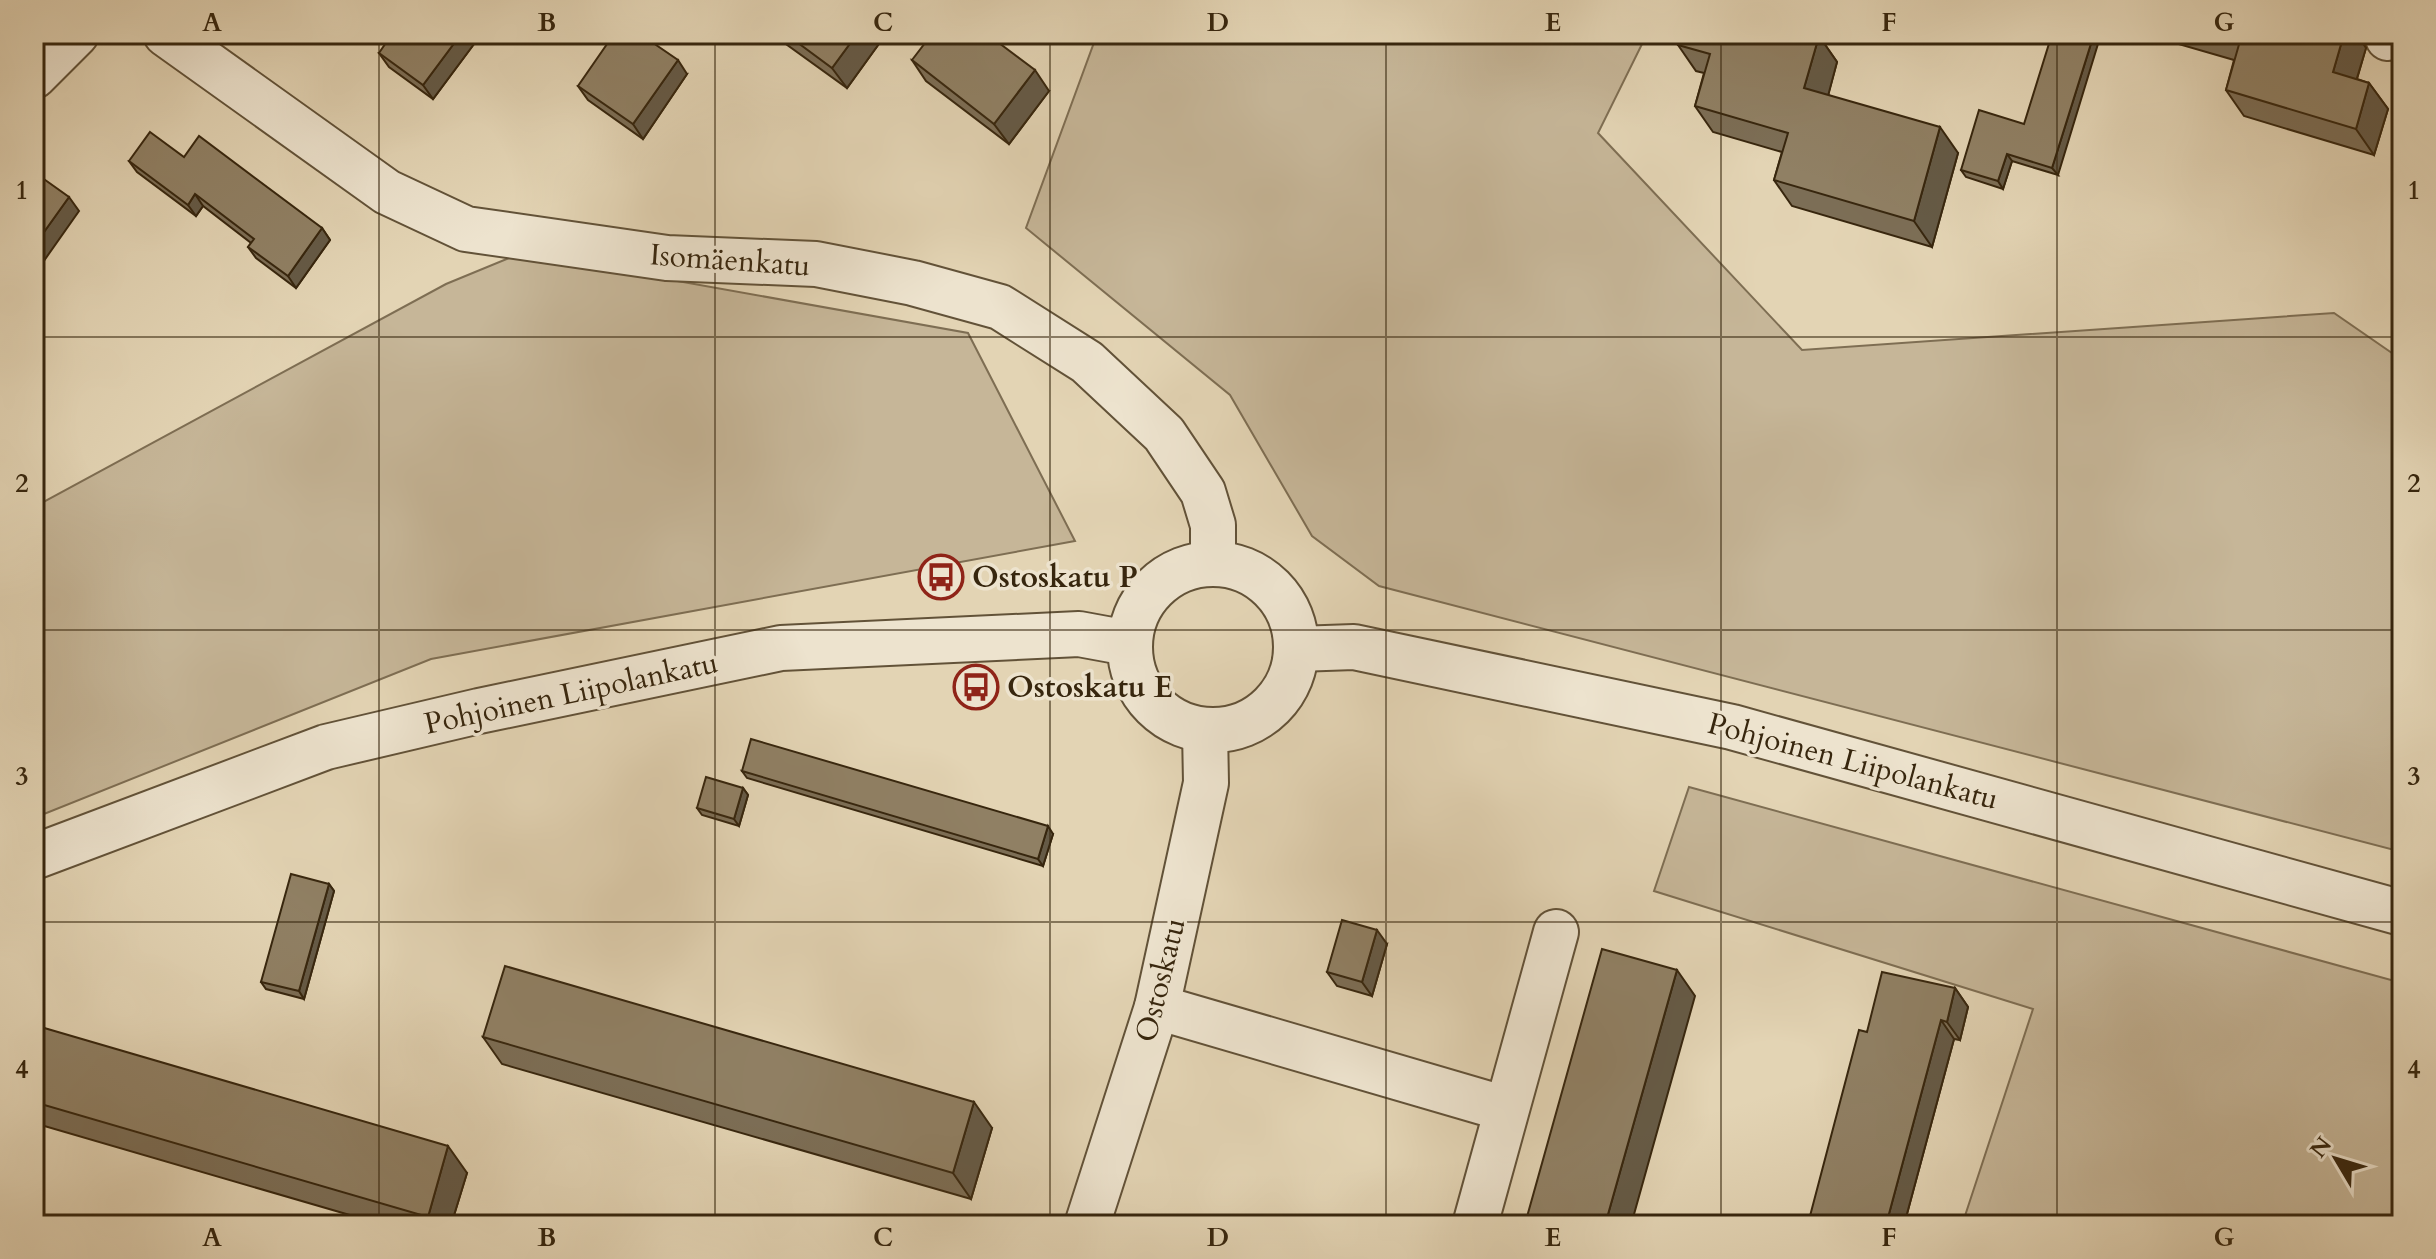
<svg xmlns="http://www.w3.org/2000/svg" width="2436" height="1259" font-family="Cardo,serif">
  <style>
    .green { fill: #c6b698; stroke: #7e6e53; stroke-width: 2 }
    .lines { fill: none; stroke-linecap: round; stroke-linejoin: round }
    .minor-casing { stroke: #625238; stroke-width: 48 }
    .minor { stroke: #ede3ce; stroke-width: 44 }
    .wall { fill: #7c6e56; stroke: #37260e; stroke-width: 2 }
    .shaded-wall { fill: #655a46; stroke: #37260e; stroke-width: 2 }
    .building { fill: #908064; stroke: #37260e; stroke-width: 2 }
    .grid { fill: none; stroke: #37260e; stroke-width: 2; stroke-opacity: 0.55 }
    .labels { text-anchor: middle; stroke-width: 7; stroke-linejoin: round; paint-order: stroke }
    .street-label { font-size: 30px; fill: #37260e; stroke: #ede3ce }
    .poi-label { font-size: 30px; font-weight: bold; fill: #37260e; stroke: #ede3ce; text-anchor: start }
    .neatline { fill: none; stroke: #37260e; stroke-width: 3 }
    .grid-label { font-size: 26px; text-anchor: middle; font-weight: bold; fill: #37260e }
  </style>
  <rect width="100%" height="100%" fill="#e3d4b4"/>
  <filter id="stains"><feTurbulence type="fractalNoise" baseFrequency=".0025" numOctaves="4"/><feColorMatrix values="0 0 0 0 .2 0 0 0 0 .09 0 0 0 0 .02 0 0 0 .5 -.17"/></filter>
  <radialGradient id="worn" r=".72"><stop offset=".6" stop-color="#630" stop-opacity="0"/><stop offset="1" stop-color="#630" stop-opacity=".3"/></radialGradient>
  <g class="green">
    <polygon points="1092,34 1647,34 1598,133 1802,350 2334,313 2402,360 2402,852 1379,586 1312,536 1230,395 1026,228 1096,37"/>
    <polygon points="521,253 968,333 1075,541 431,659 34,818 34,507 446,284"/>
    <polygon points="1689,787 2402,983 2402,1225 1962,1225 2033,1009 1654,891"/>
  </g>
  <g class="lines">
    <g class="minor-casing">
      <g id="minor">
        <polyline points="166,34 387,192 466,229 667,258 816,264 913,283 1000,307 1087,362 1164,434 1203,492 1213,525 1213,562"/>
        <polyline points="2388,38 2390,34"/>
        <polyline points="34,76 76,34"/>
        <circle cx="1213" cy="647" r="83"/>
        <polyline points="1297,649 1354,647 1732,727 2402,913"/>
        <polyline points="34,857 326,747 479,711 781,648 1079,634 1128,643"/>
        <polyline points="1157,1007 1506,1109"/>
        <polyline points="1087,1225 1157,1007 1206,783 1205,730"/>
        <polyline points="1475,1225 1556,932"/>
      </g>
    </g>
    <use href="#minor" class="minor"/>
  </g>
  <g class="wall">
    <polygon points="772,34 886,34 847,88"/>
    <polygon points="2158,34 2357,34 2366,48 2357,79 2369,83 2388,109 2374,155 2244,116 2226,90 2234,60 2161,39"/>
    <polygon points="1819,36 1837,62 1828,95 1958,153 1932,247 1792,206 1774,180 1782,152 1713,132 1695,106 1704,73 1696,71 1678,45"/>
    <polygon points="474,44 433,99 389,67 379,53"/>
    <polygon points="912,60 1049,91 1009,144 926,81"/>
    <polygon points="687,74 643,139 588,100 578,86"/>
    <polygon points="2024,124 2058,175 2012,161 2003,189 1966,177 1961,170"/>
    <polygon points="184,157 322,228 330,240 296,288 256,258 248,247 251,243 203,206 196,216 137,172 129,161"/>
    <polygon points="742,771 1053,834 1043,866 747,778"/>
    <polygon points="743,788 748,795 739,826 702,815 697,808"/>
    <polygon points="329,884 334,891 304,999 266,989 261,982"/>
    <polygon points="1387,944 1372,996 1337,986 1327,972"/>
    <polygon points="1955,988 1968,1007 1960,1040 1954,1039 1904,1225 1816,1225 1810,1216"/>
    <polygon points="34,1025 467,1173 451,1225 384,1225 34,1123"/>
    <polygon points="483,1037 992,1128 971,1199 502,1064"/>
  </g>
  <g class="shaded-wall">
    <polygon points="461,34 467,34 474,44 433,99 423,85"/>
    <polygon points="857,34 886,34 847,88 832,68"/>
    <polygon points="2094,34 2101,34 2058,175 2052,168"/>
    <polygon points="2344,34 2357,34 2366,48 2351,98 2333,72"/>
    <polygon points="1819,36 1837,62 1823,115 1804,88"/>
    <polygon points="678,60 687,74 643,139 633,124"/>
    <polygon points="1035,70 1049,91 1009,144 994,124"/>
    <polygon points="2369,83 2388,109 2374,155 2356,129"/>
    <polygon points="1940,127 1958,153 1932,247 1914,221"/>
    <polygon points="2007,154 2012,161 2003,189 1998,181"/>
    <polygon points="195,194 203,206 196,216 188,205"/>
    <polygon points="69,197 79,211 41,265 34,256 34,246"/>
    <polygon points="322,228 330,240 296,288 288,276"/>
    <polygon points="743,788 748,795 739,826 734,819"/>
    <polygon points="1048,826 1053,834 1043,866 1038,859"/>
    <polygon points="329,884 334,891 304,999 299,991"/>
    <polygon points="1377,930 1387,944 1372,996 1362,982"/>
    <polygon points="1677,970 1695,996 1631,1225 1605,1225"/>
    <polygon points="1955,988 1968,1007 1960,1040 1947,1022"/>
    <polygon points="1941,1020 1954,1039 1904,1225 1886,1225"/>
    <polygon points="974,1102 992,1128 971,1199 953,1173"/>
    <polygon points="448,1146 467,1173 451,1225 433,1225 428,1217"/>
  </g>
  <g class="building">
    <polygon points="392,34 461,34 423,85 379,53"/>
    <polygon points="614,34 640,34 678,60 633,124 578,86"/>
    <polygon points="786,34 857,34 832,68"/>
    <polygon points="932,34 987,34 1035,70 994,124 912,60"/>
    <polygon points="1681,34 1812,34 1819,36 1804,88 1940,127 1914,221 1774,180 1788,133 1695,106 1710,54 1678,45"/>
    <polygon points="2052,34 2094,34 2052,168 2007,154 1998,181 1961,170 1979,110 2024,124"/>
    <polygon points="2215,34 2344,34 2333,72 2369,83 2356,129 2226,90 2240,41"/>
    <polygon points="150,132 184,157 199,136 322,228 288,276 248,247 254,239 195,194 188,205 129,161"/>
    <polygon points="34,172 69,197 34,246"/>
    <polygon points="751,739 1048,826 1038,859 742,771"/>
    <polygon points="706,777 743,788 734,819 697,808"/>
    <polygon points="291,874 329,884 299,991 261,982"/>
    <polygon points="1342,920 1377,930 1362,982 1327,972"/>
    <polygon points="1602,949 1677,970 1605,1225 1529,1225 1525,1224"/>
    <polygon points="505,966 974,1102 953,1173 483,1037"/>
    <polygon points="1882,972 1955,988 1947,1022 1941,1020 1886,1225 1843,1225 1810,1216 1859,1030 1867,1032"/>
    <polygon points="34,1025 448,1146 428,1217 34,1102"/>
  </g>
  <path class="grid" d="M379,34V1225M715,34V1225M1050,34V1225M1386,34V1225M1721,34V1225M2057,34V1225M34,337H2402M34,630H2402M34,922H2402"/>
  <defs>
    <g id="bus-ring" transform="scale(2.3)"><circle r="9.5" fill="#ede3ce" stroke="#8f2418" stroke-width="1.5"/><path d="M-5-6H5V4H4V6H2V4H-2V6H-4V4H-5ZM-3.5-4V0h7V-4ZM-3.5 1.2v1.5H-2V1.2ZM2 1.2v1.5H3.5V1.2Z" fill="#8f2418"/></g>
  </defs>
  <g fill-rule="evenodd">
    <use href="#bus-ring" x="941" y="577"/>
    <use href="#bus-ring" x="976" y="687"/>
  </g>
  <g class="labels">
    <g class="street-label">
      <text transform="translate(730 260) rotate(4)" y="10">Isomäenkatu</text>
      <text transform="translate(571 693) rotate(-12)" y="10">Pohjoinen Liipolankatu</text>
      <text transform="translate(1853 761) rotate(15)" y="10">Pohjoinen Liipolankatu</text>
      <text transform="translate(1160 980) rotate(-76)" y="10">Ostoskatu</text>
    </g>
    <g class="poi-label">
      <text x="972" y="587">Ostoskatu P</text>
      <text x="1007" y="697">Ostoskatu E</text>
    </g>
  </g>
  <rect width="2436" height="1259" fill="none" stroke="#e3d4b4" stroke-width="88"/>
  <g transform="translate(2336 1159) rotate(308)" stroke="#ede3ce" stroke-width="6" paint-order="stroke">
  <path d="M0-6L14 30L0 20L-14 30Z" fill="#37260e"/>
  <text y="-12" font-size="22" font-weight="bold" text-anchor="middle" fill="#37260e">N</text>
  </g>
  <rect x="44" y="44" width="2348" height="1171" class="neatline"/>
  <g class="grid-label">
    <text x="212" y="31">A</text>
    <text x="547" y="31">B</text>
    <text x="883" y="31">C</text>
    <text x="1218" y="31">D</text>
    <text x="1553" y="31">E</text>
    <text x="1889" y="31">F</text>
    <text x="2224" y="31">G</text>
    <text x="22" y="199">1</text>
    <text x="2414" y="199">1</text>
    <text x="22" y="492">2</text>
    <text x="2414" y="492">2</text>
    <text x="22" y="785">3</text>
    <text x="2414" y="785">3</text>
    <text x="22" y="1078">4</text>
    <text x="2414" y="1078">4</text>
    <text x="212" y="1246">A</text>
    <text x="547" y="1246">B</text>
    <text x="883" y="1246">C</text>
    <text x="1218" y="1246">D</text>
    <text x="1553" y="1246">E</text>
    <text x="1889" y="1246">F</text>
    <text x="2224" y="1246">G</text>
  </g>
  <rect width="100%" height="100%" filter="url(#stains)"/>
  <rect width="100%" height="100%" fill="url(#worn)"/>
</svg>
